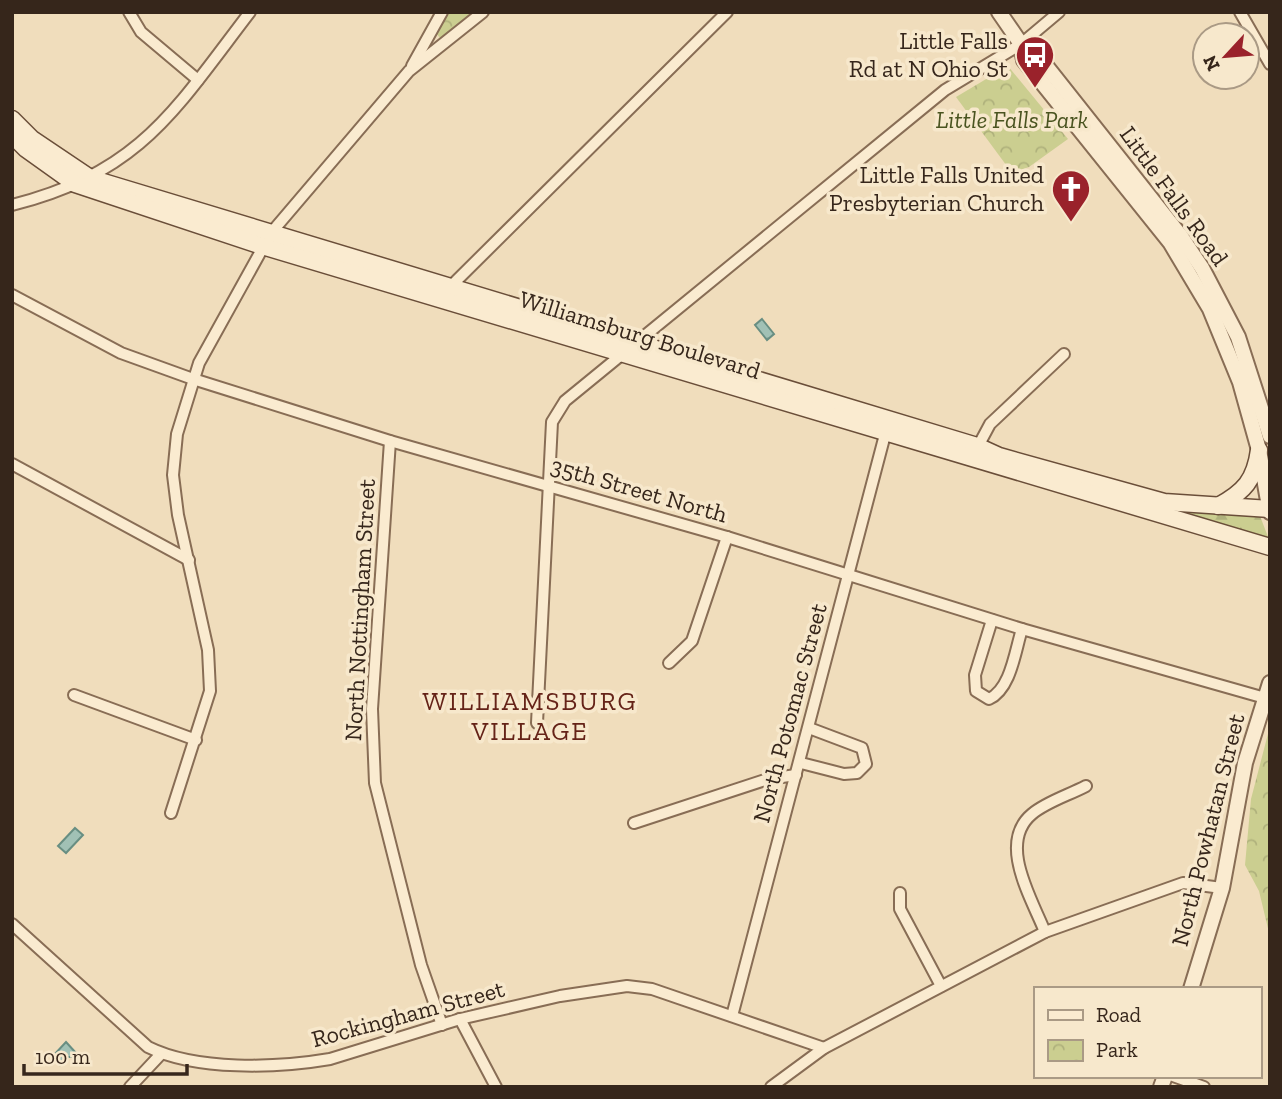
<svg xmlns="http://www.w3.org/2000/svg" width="1282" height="1099" font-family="'Zilla Slab',serif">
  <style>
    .forest { fill: url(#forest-firs) }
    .park { fill: url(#park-crowns) }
    .water { fill: url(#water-ripples); stroke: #688e82; stroke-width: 2 }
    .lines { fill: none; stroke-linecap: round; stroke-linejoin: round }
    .minor-casing { stroke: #886d55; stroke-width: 14 }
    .tertiary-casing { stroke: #886d55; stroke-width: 18 }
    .secondary-casing { stroke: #6a4e39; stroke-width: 19 }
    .minor { stroke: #faebd0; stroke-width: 10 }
    .tertiary { stroke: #faebd0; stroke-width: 14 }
    .secondary { stroke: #faebd0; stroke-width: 16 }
    .labels { text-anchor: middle; stroke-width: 7; stroke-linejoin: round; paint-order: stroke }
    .poi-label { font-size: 24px; fill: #36261b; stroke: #f7e8cc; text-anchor: end }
    .park-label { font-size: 24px; font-style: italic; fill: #4a5420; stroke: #f7e8cc }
    .street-label { font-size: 24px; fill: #36261b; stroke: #f7e8cc }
    .neighbourhood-label { font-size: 26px; letter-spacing: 2px; fill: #652318; stroke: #f7e8cc }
  </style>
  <defs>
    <pattern id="forest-firs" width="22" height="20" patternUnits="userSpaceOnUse" patternTransform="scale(1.75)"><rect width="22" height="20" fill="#cbce90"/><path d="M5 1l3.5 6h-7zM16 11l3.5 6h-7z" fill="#afb17c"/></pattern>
    <pattern id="park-crowns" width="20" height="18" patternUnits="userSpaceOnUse" patternTransform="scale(1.75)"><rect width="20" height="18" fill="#cbce90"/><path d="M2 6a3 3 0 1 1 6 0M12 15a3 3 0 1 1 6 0" fill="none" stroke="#afb17c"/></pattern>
    <pattern id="water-ripples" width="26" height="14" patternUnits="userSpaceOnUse" patternTransform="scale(1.75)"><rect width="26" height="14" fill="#a1c1b5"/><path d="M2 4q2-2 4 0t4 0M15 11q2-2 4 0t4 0" fill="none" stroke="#849d92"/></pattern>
  </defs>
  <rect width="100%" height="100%" fill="#f0ddbc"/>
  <polygon class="forest" points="1128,499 1260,516 1270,542"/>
  <g class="park">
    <polygon points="448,12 474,12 440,38 436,33"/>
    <polygon points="1008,66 1068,139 1029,167 1012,173 956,97"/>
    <polygon points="1270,726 1270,937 1259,891 1245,865 1251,799"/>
  </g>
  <g class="water">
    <polygon points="762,319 774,334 767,340 755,325"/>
    <polygon points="75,828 83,835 66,853 58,846"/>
    <polygon points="66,1042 76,1053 74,1057 68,1057 60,1065 52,1057"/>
  </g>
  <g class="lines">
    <g class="minor-casing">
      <g id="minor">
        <polyline points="129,12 141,32 198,80"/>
        <polyline points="1240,12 1270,64"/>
        <polyline points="412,66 442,12"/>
        <path d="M12,205C141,172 174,111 250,12"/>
        <polyline points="448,289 727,12"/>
        <polyline points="12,295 121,353 193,379 390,441 727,537 1022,629 1265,698"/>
        <polyline points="390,441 372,709 375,783 421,965 442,1025"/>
        <polyline points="975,452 990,424 1064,354"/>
        <polyline points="12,464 189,560"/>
        <path d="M992,620L975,675L976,691L989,699C1011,689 1015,651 1022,629"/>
        <polyline points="669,663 692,641 727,537"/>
        <polyline points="74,695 196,740"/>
        <polyline points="537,723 552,422 565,401 945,90 1021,44 1059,12"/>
        <polyline points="801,763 844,774 857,773 866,764 862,748 809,728"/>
        <polyline points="171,813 210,691 208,650 178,515 173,475 177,434 199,363 271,233 409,71 483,12"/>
        <polyline points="634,823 768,779 796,775"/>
        <polyline points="900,893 900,909 941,986"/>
        <path d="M12,924L148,1047C196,1071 277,1068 330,1059L460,1019L560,996L627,986L652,989L824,1048"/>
        <path d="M1045,932C1032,899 997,843 1032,814C1046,802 1069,795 1086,786"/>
        <polyline points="732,1016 887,427"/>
        <polyline points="460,1019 496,1087"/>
        <polyline points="1173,1076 1204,1087"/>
        <polyline points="130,1087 161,1054"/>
        <polyline points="771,1087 824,1048 1045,932 1183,883 1222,888"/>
      </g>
    </g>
    <g class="tertiary-casing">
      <g id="tertiary">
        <polyline points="999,12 1021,44 1024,60 1170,242 1210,309 1240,382 1259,450 1270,512"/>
        <polyline points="1021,44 1035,52 1180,235 1202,268 1238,337 1270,436"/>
        <polyline points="1191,989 1222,888 1245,763 1270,683"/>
        <polyline points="1161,1087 1165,1076"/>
      </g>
    </g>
    <g class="secondary-casing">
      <g id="secondary">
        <polyline points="12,119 32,139 90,178 977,446 999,456 1164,502 1270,509"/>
        <polyline points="12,135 26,149 75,184 262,246 1270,547"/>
        <path d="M1218,506C1244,492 1255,480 1259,450"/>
      </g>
    </g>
    <use href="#minor" class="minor"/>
    <use href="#tertiary" class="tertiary"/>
    <use href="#secondary" class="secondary"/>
  </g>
  <defs>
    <g id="bus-pin" transform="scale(2.0125)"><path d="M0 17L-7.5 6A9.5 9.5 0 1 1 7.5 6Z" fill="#9a222b" stroke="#f7e8cc"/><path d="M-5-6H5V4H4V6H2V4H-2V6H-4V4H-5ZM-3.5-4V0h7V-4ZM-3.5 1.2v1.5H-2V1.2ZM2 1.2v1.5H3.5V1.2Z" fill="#fff"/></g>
    <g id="church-pin" transform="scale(2.0125)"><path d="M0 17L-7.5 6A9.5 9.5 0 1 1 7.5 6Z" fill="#9a222b" stroke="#f7e8cc"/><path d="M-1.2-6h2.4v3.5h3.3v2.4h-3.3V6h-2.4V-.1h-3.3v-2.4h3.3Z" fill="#fff"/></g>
  </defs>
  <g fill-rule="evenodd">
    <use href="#bus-pin" x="1035" y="55"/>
    <use href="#church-pin" x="1071" y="189"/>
  </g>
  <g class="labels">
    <g class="poi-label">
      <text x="1008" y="49">Little Falls<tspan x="1008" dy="28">Rd at N Ohio St</tspan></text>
      <text x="1044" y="183">Little Falls United<tspan x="1044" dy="28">Presbyterian Church</tspan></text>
    </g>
    <g class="park-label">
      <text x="1012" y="128">Little Falls Park</text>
    </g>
    <g class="street-label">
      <text transform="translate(1174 196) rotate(54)" y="8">Little Falls Road</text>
      <text transform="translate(640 335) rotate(17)" y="8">Williamsburg Boulevard</text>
      <text transform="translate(639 490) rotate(16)" y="8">35th Street North</text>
      <text transform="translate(360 610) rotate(-87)" y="8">North Nottingham Street</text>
      <text transform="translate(790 713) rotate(-75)" y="8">North Potomac Street</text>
      <text transform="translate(1208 830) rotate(-76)" y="8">North Powhatan Street</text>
      <text transform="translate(408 1014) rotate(-15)" y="8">Rockingham Street</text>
    </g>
    <g class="neighbourhood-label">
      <text x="530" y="710">WILLIAMSBURG<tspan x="530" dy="30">VILLAGE</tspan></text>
    </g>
  </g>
  <rect width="1282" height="1099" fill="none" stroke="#36261b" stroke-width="28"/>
  <rect x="1034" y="987" width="228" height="91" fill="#f7e8cc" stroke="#aa9a85" stroke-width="2"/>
  <rect x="1048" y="1010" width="35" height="10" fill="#faebd0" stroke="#aa9a85" stroke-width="2"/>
  <text x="1096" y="1022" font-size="21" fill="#36261b">Road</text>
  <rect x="1048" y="1040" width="35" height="21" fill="url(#park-crowns)" stroke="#aa9a85" stroke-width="2"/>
  <text x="1096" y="1057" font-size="21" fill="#36261b">Park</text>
  <g transform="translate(1226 56) rotate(244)"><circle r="33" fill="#f7e8cc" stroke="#aa9a85" stroke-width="2"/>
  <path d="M0-5L12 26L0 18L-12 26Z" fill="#9a222b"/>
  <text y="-10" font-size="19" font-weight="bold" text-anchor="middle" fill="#36261b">N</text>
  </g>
  <path d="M24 1064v10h163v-10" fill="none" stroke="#36261b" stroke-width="3.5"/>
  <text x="35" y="1064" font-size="21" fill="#36261b" stroke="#f7e8cc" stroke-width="5" paint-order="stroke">100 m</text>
</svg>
